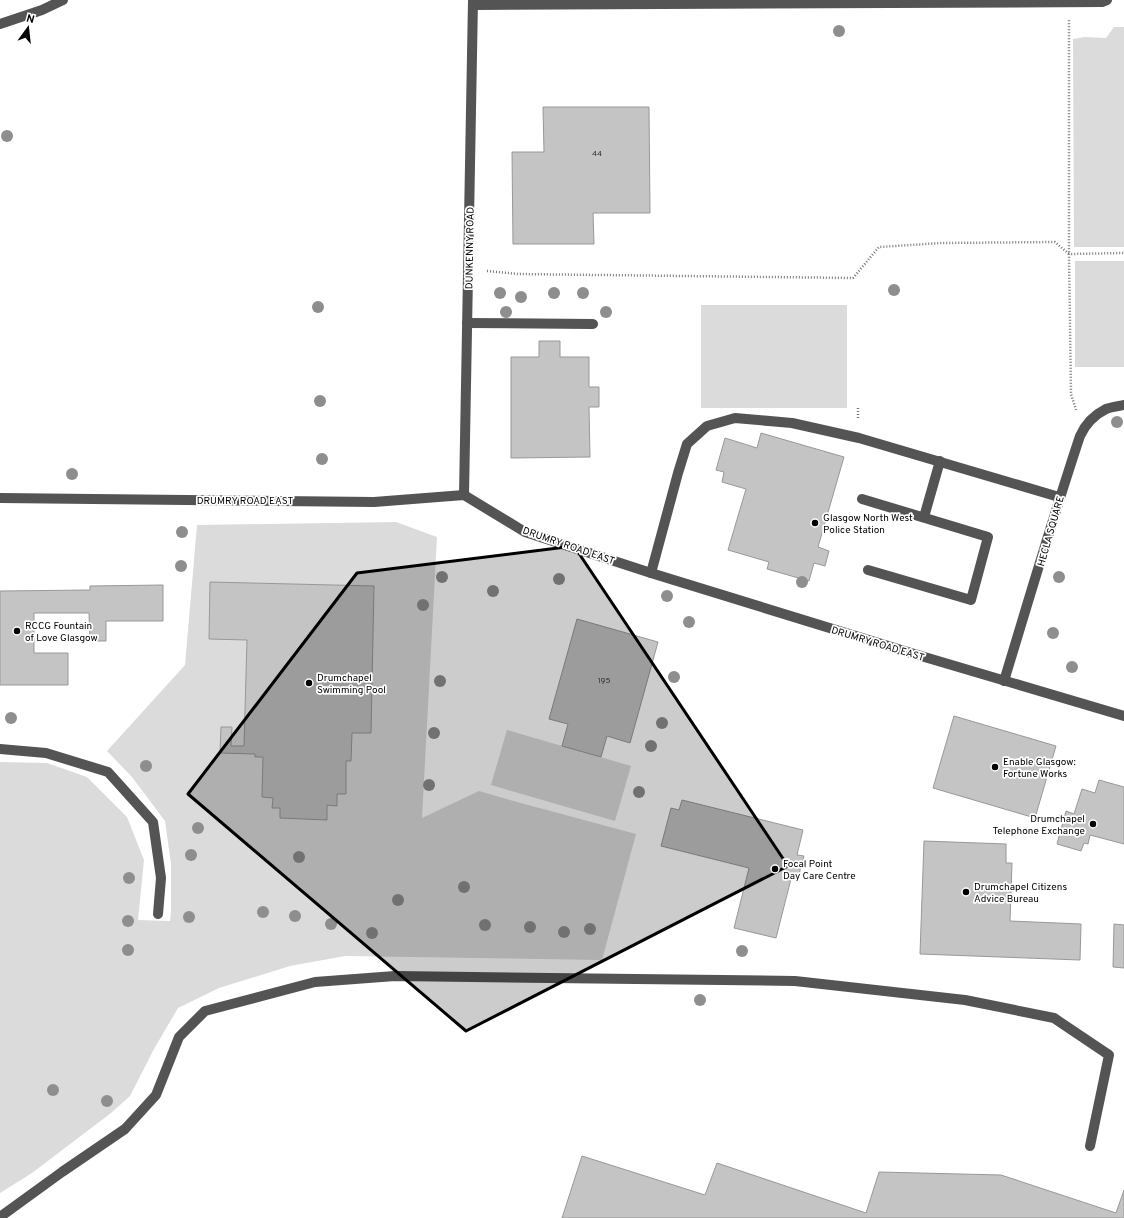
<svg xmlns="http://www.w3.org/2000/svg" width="1124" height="1218" font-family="Overpass,sans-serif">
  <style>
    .green { fill: #dbdbdb }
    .building { fill: #c4c4c4; stroke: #989898 }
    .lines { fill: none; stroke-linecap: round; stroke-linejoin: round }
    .path { stroke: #767676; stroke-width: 2.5; stroke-dasharray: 1 2; stroke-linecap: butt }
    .minor { stroke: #545454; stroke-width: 10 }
    .tree { fill: #8e8e8e }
    .marked { fill: #000; fill-opacity: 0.2; stroke: #000; stroke-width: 3; stroke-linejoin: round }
    .poi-dot { fill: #000; stroke: #fff; stroke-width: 1.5 }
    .labels { text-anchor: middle; stroke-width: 3.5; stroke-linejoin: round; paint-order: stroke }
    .number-label { font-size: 8px; fill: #313131 }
    .street-label { font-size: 10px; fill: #000; stroke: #fff }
    .poi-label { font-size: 10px; fill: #000; stroke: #fff; text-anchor: start }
  </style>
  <rect width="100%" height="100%" fill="#fff"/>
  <g class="green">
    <polygon points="1114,27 1124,27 1124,247 1074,247 1073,39 1085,37 1106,38"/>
    <rect x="1075" y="261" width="49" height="106"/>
    <rect x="701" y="305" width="146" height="103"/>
    <polygon points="396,522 437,537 422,818 479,791 517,802 636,834 602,960 345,956 290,966 219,988 178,1008 154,1049 130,1096 111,1113 32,1173 0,1193 0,762 47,763 87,777 127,817 144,860 138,920 170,921 171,912 171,864 165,821 132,777 107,751 185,665 197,525"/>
    <polygon points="507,730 631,766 615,821 491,785"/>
  </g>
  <g class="building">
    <polygon points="543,107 649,107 650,213 593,213 594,244 513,244 512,152 544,152"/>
    <polygon points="539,341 560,341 560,357 589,357 589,387 599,387 599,407 589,407 590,457 511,458 511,357 539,357"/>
    <polygon points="761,433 844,457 818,547 829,551 825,566 814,563 809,581 767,569 769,562 728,550 746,489 722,482 724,472 716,470 725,438 757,448"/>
    <polygon points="210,582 374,586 371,733 352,733 351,761 346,761 346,794 337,794 337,806 327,805 327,820 280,818 280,808 272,808 273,798 262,797 263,757 255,757 255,754 220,753 221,727 232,727 231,746 244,746 247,640 209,639"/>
    <polygon points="163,585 163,621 106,621 106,641 90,641 89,613 34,613 34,653 68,653 68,685 0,685 0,591 90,590 90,586"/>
    <polygon points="577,619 658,642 630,743 607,736 601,757 562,746 568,724 549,719"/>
    <polygon points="954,716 1056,746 1035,818 933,788"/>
    <polygon points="1099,780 1124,787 1124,844 1090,835 1088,844 1084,843 1081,851 1057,844 1066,811 1074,814 1082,789 1095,793"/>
    <polygon points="682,800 803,830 797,855 804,856 800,870 799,877 792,875 776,938 734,928 749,868 661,846 671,808 679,810"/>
    <polygon points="924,841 1006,844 1006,863 1012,863 1010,921 1081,924 1080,960 920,954"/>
    <polygon points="1114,924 1124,925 1124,968 1113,967"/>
    <polygon points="582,1156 705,1195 717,1163 866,1213 879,1172 1001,1175 1116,1213 1124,1190 1124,1218 562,1218"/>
  </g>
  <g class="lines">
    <g class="path">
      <polyline points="487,271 518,274 853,278 879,247 942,243 1055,242 1069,254 1069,19"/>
      <polyline points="858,408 858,420"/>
      <polyline points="1076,410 1071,394 1069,254 1124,253"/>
    </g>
    <g class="minor">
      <polyline points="473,5 1102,2 1107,0"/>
      <polyline points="0,24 42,10 63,0"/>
      <polyline points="467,323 593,324"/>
      <polyline points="464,495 473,0"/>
      <polyline points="0,498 374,502 464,495 525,532 651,573 911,653 1124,716"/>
      <polyline points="862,499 988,537 971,600 868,570"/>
      <polyline points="924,517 940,461"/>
      <polyline points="651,573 678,473 687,444 707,426 735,418 792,423 859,438 1059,497"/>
      <path d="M1004,681C1029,599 1053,517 1080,436C1085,425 1094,415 1106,409C1111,407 1118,406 1124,405"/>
      <polyline points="0,749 46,753 108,772 153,822 161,878 158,914"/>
      <polyline points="0,1217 62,1172 125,1129 156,1095 179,1037 205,1011 315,982 395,976 795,981 965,1000 1054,1018 1109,1055 1090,1146"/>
    </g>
  </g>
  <g class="tree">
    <circle cx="839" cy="31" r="6"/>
    <circle cx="7" cy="136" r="6"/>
    <circle cx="894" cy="290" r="6"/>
    <circle cx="500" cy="293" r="6"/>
    <circle cx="554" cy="293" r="6"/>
    <circle cx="583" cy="293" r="6"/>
    <circle cx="521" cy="297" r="6"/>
    <circle cx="318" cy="307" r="6"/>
    <circle cx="506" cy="312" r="6"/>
    <circle cx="606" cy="312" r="6"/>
    <circle cx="320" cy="401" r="6"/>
    <circle cx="1117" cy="422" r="6"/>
    <circle cx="322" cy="459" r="6"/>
    <circle cx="72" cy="474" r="6"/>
    <circle cx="182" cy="532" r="6"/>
    <circle cx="181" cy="566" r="6"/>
    <circle cx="442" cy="577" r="6"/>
    <circle cx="1059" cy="577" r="6"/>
    <circle cx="559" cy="579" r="6"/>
    <circle cx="802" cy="582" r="6"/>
    <circle cx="493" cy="591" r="6"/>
    <circle cx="667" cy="596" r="6"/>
    <circle cx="423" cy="605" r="6"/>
    <circle cx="689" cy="622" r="6"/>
    <circle cx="1053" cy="633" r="6"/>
    <circle cx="1072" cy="667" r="6"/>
    <circle cx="674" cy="677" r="6"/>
    <circle cx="440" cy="681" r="6"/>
    <circle cx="11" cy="718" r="6"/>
    <circle cx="662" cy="723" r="6"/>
    <circle cx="434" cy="733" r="6"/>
    <circle cx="651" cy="746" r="6"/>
    <circle cx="146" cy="766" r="6"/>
    <circle cx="429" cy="785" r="6"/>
    <circle cx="639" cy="792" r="6"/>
    <circle cx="198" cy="828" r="6"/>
    <circle cx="191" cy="855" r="6"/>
    <circle cx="299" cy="857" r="6"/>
    <circle cx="129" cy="878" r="6"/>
    <circle cx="464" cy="887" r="6"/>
    <circle cx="398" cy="900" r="6"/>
    <circle cx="263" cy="912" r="6"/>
    <circle cx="295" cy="916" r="6"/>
    <circle cx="189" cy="917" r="6"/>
    <circle cx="128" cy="921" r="6"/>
    <circle cx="331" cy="924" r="6"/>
    <circle cx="485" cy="925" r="6"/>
    <circle cx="530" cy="927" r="6"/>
    <circle cx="590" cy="929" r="6"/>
    <circle cx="564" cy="932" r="6"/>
    <circle cx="372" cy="933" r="6"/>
    <circle cx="128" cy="950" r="6"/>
    <circle cx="742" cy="951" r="6"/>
    <circle cx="700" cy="1000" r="6"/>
    <circle cx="53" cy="1090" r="6"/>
    <circle cx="107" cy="1101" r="6"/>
  </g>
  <path class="marked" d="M574,546L788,866L466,1031L188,794L357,573Z"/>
  <g class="poi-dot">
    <circle cx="815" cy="523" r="4"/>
    <circle cx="17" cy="631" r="4"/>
    <circle cx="309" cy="683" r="4"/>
    <circle cx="995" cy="767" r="4"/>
    <circle cx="1093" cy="824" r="4"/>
    <circle cx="775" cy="869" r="4"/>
    <circle cx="966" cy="892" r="4"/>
  </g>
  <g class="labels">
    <g class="number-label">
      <text x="597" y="156">44</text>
      <text x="604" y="683">195</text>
    </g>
    <g class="street-label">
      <text transform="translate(469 248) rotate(-89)" y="4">DUNKENNY ROAD</text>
      <text x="245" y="504">DRUMRY ROAD EAST</text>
      <text transform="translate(1050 531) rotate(-74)" y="4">HECLA SQUARE</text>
      <text transform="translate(569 545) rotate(19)" y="4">DRUMRY ROAD EAST</text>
      <text transform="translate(878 643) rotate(17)" y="4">DRUMRY ROAD EAST</text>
    </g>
    <g class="poi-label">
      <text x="823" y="521">Glasgow North West<tspan x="823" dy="12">Police Station</tspan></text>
      <text x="25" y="629">RCCG Fountain<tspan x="25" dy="12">of Love Glasgow</tspan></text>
      <text x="317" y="681">Drumchapel<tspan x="317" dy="12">Swimming Pool</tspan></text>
      <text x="1003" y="765">Enable Glasgow:<tspan x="1003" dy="12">Fortune Works</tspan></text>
      <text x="1085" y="822" text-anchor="end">Drumchapel<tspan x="1085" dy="12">Telephone Exchange</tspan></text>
      <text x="783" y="867">Focal Point<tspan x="783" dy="12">Day Care Centre</tspan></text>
      <text x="974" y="890">Drumchapel Citizens<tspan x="974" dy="12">Advice Bureau</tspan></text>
    </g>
  </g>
  <g transform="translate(28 28) rotate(15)" stroke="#ffffff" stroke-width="3" paint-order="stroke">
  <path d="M0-3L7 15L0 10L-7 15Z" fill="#000000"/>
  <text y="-6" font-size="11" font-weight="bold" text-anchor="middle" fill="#000000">N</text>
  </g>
</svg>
